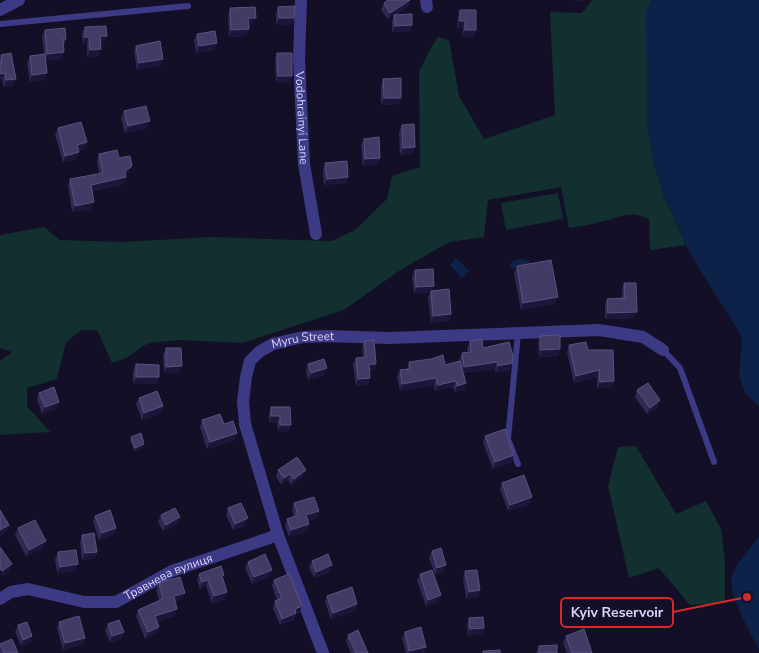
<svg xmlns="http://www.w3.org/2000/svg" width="759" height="653" font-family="'Nunito Sans',sans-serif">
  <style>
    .green { fill: #12302f }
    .water { fill: #0c2248 }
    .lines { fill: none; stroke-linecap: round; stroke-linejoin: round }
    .service { stroke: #3d3a85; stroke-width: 6 }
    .minor { stroke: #3d3a85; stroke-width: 12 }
    .wall { fill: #312854 }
    .shaded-wall { fill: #1d163a }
    .building { fill: #433a66; stroke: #5a527e }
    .labels { text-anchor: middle; stroke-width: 4; stroke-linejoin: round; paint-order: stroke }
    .street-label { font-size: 12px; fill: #d9d4ff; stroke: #130f26 }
    .leader { fill: none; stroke: #d62828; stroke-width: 2 }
    .callout-dot { fill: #d62828; stroke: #130f26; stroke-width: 2 }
    .callout { fill: #130f26; stroke: #d62828; stroke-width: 2 }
    .callout-label { font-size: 14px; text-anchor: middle; font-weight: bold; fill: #d9d4ff }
  </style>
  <rect width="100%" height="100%" fill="#130f26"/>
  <g class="green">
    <path d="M592,0H651L646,12L654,164L664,196L686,245L650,250L649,219C627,209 621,218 600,222C590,225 579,226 569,228L561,187L488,200L484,237L449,242L399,271L344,310L242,343L180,340L148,343L126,358L112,363L97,330H82L66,342L57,379L27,388V406L50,432L0,435V361L12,352L0,348V235L44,227L60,240L122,242L211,237L332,241L355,230L387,199L392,176L420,167L419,72L429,51L438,37L449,40L459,96L484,139L555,115L550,12L582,13Z"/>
    <polygon points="558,193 563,219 506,230 501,203"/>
    <polygon points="636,446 676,514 706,501 721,529 725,561 725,603 690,605 659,568 629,578 608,486 618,447"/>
  </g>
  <g class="water">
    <polygon points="651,0 759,0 759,406 746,394 739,376 742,337 700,270 686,245 664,196 654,164 647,128 646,11"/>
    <polygon points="456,258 469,271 462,278 450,265"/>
    <polygon points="520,259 529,261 531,265 512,269 510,267 511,262"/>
    <path d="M759,537V650C751,633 727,594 732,576C736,563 750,548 759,537Z"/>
  </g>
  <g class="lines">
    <g class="service">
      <polyline points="0,24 188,6"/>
      <polyline points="663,350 680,368 714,462"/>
      <polyline points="518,464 508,439 518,333"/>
    </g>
    <g class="minor">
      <path id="s1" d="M301,0L299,59L304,164L316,234"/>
      <polyline points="426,0 427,7"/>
      <polyline points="0,10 19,0"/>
      <path id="s2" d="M0,599L11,592L28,589L84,602H116L172,571L278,535"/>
      <path id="s3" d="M323,653L278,535L245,424L243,402L246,377L250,361L259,352L273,344L303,337L327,336L390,338L442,336L599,330L643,337L663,350"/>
    </g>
  </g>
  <g class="wall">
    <polygon points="410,0 408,6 395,15 410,32 392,32 392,22 394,15 388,19 381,10 384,3"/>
    <polygon points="278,7 294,18 292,25 276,25 276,13"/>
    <polygon points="230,8 253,24 248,25 249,29 246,36 229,37 228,15"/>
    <polygon points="460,10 476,30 474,37 462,36 463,28 457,28 458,16"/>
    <polygon points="85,27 107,36 104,42 100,43 98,56 87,57 87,43 83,44 82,34"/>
    <polygon points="45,30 66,39 64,45 62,59 46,60 45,80 30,82 27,63 30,56 44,54 42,36"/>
    <polygon points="197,34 217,43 214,50 196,53 194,40"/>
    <polygon points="136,46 161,65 137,70 134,52"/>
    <polygon points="277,53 292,76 290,83 276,83 275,60"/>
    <polygon points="1,55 13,86 4,87 2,80 0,80 0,57"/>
    <polygon points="383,79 401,98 399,104 381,105 381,86"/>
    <polygon points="124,111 147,128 125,133 121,118"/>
    <polygon points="402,125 415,147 412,154 400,155 399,132"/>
    <polygon points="58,128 87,142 84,149 78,151 79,152 76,159 63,162 55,135"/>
    <polygon points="364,139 378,164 363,166 361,145"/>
    <polygon points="99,154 119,158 132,166 129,172 126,175 124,184 92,191 92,209 72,212 68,185 70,179 99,174 97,161"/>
    <polygon points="325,163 348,177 346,183 324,185 323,170"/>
    <polygon points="517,266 555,304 521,310 514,273"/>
    <polygon points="415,270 434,286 432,291 451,314 449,321 431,323 428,297 430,292 414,294 412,277"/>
    <polygon points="624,283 634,318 605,319 605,305 607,299 622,298 622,290"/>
    <polygon points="540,336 560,349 558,356 539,357 538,343"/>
    <polygon points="364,341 376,364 374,370 370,371 370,378 368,384 356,386 353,364 356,358 363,357 362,348"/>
    <polygon points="470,341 512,363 510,370 496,373 495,369 463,373 464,390 455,392 453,387 435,391 434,385 400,391 397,377 400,370 407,369 409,362 445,365 459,361 459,360 462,353 468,352 467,348"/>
    <polygon points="569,345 588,350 612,388 597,388 597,377 574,383 567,352"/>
    <polygon points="166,348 179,373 164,373 163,355"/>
    <polygon points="136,364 157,384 133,384 133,371"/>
    <polygon points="308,364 324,375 308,380 306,371"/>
    <polygon points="637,390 658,407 647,414 635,397"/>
    <polygon points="39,393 57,408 42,414 37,399"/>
    <polygon points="139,398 163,406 161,413 142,420 136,404"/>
    <polygon points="271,407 291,425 288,431 278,432 277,423 269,423 269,414"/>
    <polygon points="202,420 224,424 237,433 235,440 207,449 200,427"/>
    <polygon points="485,436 512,462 493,469 483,443"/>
    <polygon points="131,437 143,448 134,451 130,440"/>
    <polygon points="278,470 303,477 291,485 288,480 281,485 276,477"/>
    <polygon points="502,483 532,497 529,504 508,511 500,489"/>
    <polygon points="294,503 319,511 317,518 308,521 309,524 307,531 289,537 285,525 287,519 294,516 292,510"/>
    <polygon points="228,508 245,525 233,530 226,515"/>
    <polygon points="161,515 178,524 163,531 158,522"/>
    <polygon points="95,516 116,528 114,534 99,540 93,522"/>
    <polygon points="18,528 43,548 26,556 15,535"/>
    <polygon points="82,535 97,552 95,558 82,560 80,542"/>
    <polygon points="432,551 444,571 435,575 429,558"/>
    <polygon points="58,552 75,571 57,573 55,559"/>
    <polygon points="312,561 330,572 314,578 309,567"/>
    <polygon points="248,562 269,576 252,584 245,568"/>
    <polygon points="465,571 480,590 478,597 466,599 463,578"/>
    <polygon points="199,574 223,579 225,599 212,603 206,586 200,589 197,580"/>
    <polygon points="420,574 441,595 438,602 426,606 417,581"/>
    <polygon points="274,580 302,606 299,613 296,614 294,620 280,625 273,608 275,601 277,600 272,586"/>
    <polygon points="159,583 185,593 182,599 175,601 175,616 157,621 159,627 157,633 145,639 136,616 138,610 159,601 156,590"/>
    <polygon points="327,596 355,611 331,619 325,602"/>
    <polygon points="469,618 484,628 482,634 468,636 467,624"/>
    <polygon points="59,622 85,638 83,644 63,650 57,628"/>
    <polygon points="108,624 124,632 121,639 110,643 105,630"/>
    <polygon points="18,625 32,636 30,643 21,646 15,632"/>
    <polygon points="405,632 426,647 424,653 406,653 402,638"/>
    <polygon points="348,635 368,653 351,653 346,641"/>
    <polygon points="566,636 592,653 567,653 563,643"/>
    <polygon points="0,644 18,653 0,653"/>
    <polygon points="539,646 557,653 536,653"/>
  </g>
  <g class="shaded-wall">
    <polygon points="410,0 408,6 388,19 390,13"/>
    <polygon points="572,0 584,0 584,1 571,1"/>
    <polygon points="248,18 256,18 253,24 246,25"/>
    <polygon points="279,18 294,18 292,25 276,25"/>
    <polygon points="460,21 465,21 463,28 457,28"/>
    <polygon points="412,25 410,32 392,32 395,26"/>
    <polygon points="249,29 246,36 229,37 231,30"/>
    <polygon points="465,30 476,30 474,37 462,36"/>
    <polygon points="100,36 107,36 104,42 98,43"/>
    <polygon points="85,37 89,37 87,43 83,44"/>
    <polygon points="217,43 214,50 196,53 199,46"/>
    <polygon points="101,49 98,56 87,57 90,50"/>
    <polygon points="64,52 62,59 45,60 47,54"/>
    <polygon points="163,59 161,65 137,70 139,63"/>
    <polygon points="5,73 2,80 0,80 0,74"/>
    <polygon points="47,73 45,80 30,82 32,75"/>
    <polygon points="278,76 292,76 290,83 276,83"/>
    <polygon points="16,79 13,86 4,87 6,80"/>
    <polygon points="384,98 401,98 399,104 381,105"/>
    <polygon points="150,121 147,128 125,133 128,126"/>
    <polygon points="87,142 84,149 74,152 77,145"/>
    <polygon points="415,147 412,154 400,155 403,148"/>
    <polygon points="79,152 76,159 63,162 65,156"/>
    <polygon points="380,158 378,164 363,166 365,159"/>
    <polygon points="132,166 129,172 123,177 125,171"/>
    <polygon points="126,177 124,184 89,191 91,185"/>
    <polygon points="348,177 346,183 324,185 327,179"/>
    <polygon points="94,202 92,209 72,212 75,206"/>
    <polygon points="434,286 432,292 431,291 430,292 414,294 416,287"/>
    <polygon points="558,297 555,304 521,310 523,303"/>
    <polygon points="637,312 634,318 605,319 608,313"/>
    <polygon points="451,314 449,321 431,323 433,316"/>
    <polygon points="560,349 558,356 539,357 541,350"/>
    <polygon points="497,362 495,369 461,373 464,367"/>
    <polygon points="512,363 510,370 496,373 498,366"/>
    <polygon points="369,364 376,364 374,370 367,371"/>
    <polygon points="182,366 179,373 164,373 166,367"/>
    <polygon points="327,368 324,375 308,380 311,373"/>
    <polygon points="599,370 597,377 574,383 576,376"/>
    <polygon points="136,377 159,377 157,384 133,384"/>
    <polygon points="370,378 368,384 356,386 358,379"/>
    <polygon points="436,378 434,385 400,391 402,384"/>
    <polygon points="456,381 453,387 435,391 438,385"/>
    <polygon points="614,381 612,388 597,388 600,382"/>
    <polygon points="466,383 464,390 455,392 457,386"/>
    <polygon points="660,400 658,407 647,414 650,408"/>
    <polygon points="59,402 57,408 42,414 45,407"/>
    <polygon points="163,406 161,413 142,420 144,413"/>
    <polygon points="271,416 280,416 277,423 269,423"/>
    <polygon points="280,425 291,425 288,431 278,432"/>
    <polygon points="237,433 235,440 207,449 210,442"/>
    <polygon points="144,444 143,448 134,451 135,448"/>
    <polygon points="514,455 512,462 493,469 495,462"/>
    <polygon points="306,470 303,477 291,485 294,479"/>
    <polygon points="290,474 288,480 281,485 284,478"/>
    <polygon points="532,497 529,504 508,511 510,505"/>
    <polygon points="319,511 317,518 304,522 306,515"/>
    <polygon points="180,517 178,524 163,531 166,525"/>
    <polygon points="248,518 245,525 233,530 235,524"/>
    <polygon points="309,524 307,531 289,537 291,530"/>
    <polygon points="9,525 6,532 0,536 0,530"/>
    <polygon points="116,528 114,534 99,540 102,533"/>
    <polygon points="46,541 43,548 26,556 29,550"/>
    <polygon points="97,552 95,558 82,560 85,553"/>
    <polygon points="12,564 9,571 0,577 2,571"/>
    <polygon points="78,564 75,571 57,573 60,567"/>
    <polygon points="332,565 330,572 314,578 316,572"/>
    <polygon points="446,565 444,571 435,575 437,568"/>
    <polygon points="272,570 269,576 252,584 254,577"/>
    <polygon points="208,580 206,586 200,589 202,582"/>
    <polygon points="480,590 478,597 466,599 469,592"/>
    <polygon points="227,592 225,599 212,603 214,596"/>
    <polygon points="185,593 182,599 171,602 174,596"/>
    <polygon points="441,595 438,602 426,606 428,600"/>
    <polygon points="357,604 355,611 331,619 333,613"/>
    <polygon points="302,606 299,613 296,614 294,620 280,625 282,619 295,609"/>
    <polygon points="177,609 175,616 152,622 155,616"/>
    <polygon points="159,627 157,633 145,639 148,632"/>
    <polygon points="484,628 482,634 468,636 470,629"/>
    <polygon points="124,632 121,639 110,643 112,636"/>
    <polygon points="32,636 30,643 21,646 23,640"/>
    <polygon points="85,638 83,644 63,650 65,643"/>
    <polygon points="426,647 424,653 409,653 409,651"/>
  </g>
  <g class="building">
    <polygon points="388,0 410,0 390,13 384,3"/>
    <polygon points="295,6 294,18 279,18 278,7"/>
    <polygon points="255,7 256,18 248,18 249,29 231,30 230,8"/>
    <polygon points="460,10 476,10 476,30 465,30 465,21 460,21"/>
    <polygon points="412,14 412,25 395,26 394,15"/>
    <polygon points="106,26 107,36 100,36 101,49 90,50 89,37 85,37 85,27"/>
    <polygon points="65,28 66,39 63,39 64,52 47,54 45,30"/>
    <polygon points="215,31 217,43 199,46 197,34"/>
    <polygon points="160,41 163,59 139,63 136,46"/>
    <polygon points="11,53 16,79 6,80 5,73 0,74 0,62 2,62 1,55"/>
    <polygon points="277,53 292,53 292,76 278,76"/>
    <polygon points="45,54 47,73 32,75 30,56"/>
    <polygon points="401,78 401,98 384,98 383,79"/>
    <polygon points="146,106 150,121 128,126 124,111"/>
    <polygon points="81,122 87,142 77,145 79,152 65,156 58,128"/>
    <polygon points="414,124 415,147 403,148 402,125"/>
    <polygon points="379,137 380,158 365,159 364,139"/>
    <polygon points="117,150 119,158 130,156 132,166 125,171 126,177 91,185 94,202 75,206 70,179 103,173 99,154"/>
    <polygon points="347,161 348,177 327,179 325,163"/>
    <polygon points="551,260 558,297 523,303 517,266"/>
    <polygon points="433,269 434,286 416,287 415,270"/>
    <polygon points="624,283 636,283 637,312 608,313 607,299 625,298"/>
    <polygon points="449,289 451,314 433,316 431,291"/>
    <polygon points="560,335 560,349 541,350 540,336"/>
    <polygon points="482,339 483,348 509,342 513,356 512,363 498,366 497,362 464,367 462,353 471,352 470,341"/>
    <polygon points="374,340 376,364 369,364 370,378 358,379 356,358 366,357 364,341"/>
    <polygon points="586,342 588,350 613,350 614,381 600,382 599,370 576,376 569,345"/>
    <polygon points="166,348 181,348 182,366 166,367"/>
    <polygon points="443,355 445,365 460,361 466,383 457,386 456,381 438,385 436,378 402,384 400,370 410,369 409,362 431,359"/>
    <polygon points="324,359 327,368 311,373 308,364"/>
    <polygon points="136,364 159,365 159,377 136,377"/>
    <polygon points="648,383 660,400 650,408 637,390"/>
    <polygon points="54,387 59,402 45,407 39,393"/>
    <polygon points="157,391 163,406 144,413 139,398"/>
    <polygon points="271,407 290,407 291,425 280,425 280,416 271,416"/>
    <polygon points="220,414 224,424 233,421 237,433 210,442 202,420"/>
    <polygon points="505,429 514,455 495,462 485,436"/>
    <polygon points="141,433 144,444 135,448 131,437"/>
    <polygon points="297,457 306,470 294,479 290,474 284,478 278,470"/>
    <polygon points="524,475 532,497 510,505 502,483"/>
    <polygon points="314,497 319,511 306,515 309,524 291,530 287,519 298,515 294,503"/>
    <polygon points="241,503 248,518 235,524 228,508"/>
    <polygon points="175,508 180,517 166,525 161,515"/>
    <polygon points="0,510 9,525 0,530"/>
    <polygon points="110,510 116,528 102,533 95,516"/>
    <polygon points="35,520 46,541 29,550 18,528"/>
    <polygon points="94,533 97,552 85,553 82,535"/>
    <polygon points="0,547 12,564 2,571 0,569"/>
    <polygon points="441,548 446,565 437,568 432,551"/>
    <polygon points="76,550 78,564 60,567 58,552"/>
    <polygon points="265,554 272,570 254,577 248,562"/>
    <polygon points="328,554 332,565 316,572 312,561"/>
    <polygon points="221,566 224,575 222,576 227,592 214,596 208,580 202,582 199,574"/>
    <polygon points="432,570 441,595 428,600 420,574"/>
    <polygon points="477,570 480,590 469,592 465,571"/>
    <polygon points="289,574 302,606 295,609 296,613 282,619 275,601 282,598 274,580"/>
    <polygon points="180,577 185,593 174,596 177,609 155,616 159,627 148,632 138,610 163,599 159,583"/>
    <polygon points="352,587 357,604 333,613 327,596"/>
    <polygon points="79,616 85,638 65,643 59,622"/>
    <polygon points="483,617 484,628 470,629 469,618"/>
    <polygon points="119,620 124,632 112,636 108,624"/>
    <polygon points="27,622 32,636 23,640 18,625"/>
    <polygon points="421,627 426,647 409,651 405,632"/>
    <polygon points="584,629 592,653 572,653 566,636"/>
    <polygon points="358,630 368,653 356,653 348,635"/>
    <polygon points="12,639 18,653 4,653 0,644"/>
    <polygon points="557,645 557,653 539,653 539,646"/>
    <polygon points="500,650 500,653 483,653 483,651"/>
  </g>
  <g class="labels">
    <g class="street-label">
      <text dy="4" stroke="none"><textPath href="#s1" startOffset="118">Vodohrainyi Lane</textPath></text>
      <text dy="4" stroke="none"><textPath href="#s3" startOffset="365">Myru Street</textPath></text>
      <text dy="4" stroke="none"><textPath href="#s2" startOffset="178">Травнева вулиця</textPath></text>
    </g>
  </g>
  <path class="leader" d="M747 597L673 612"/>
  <circle class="callout-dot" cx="747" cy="597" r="5"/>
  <rect class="callout" x="561" y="598" width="112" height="29" rx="5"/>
  <g class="callout-label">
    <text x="617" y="617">Kyiv Reservoir</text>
  </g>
</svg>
